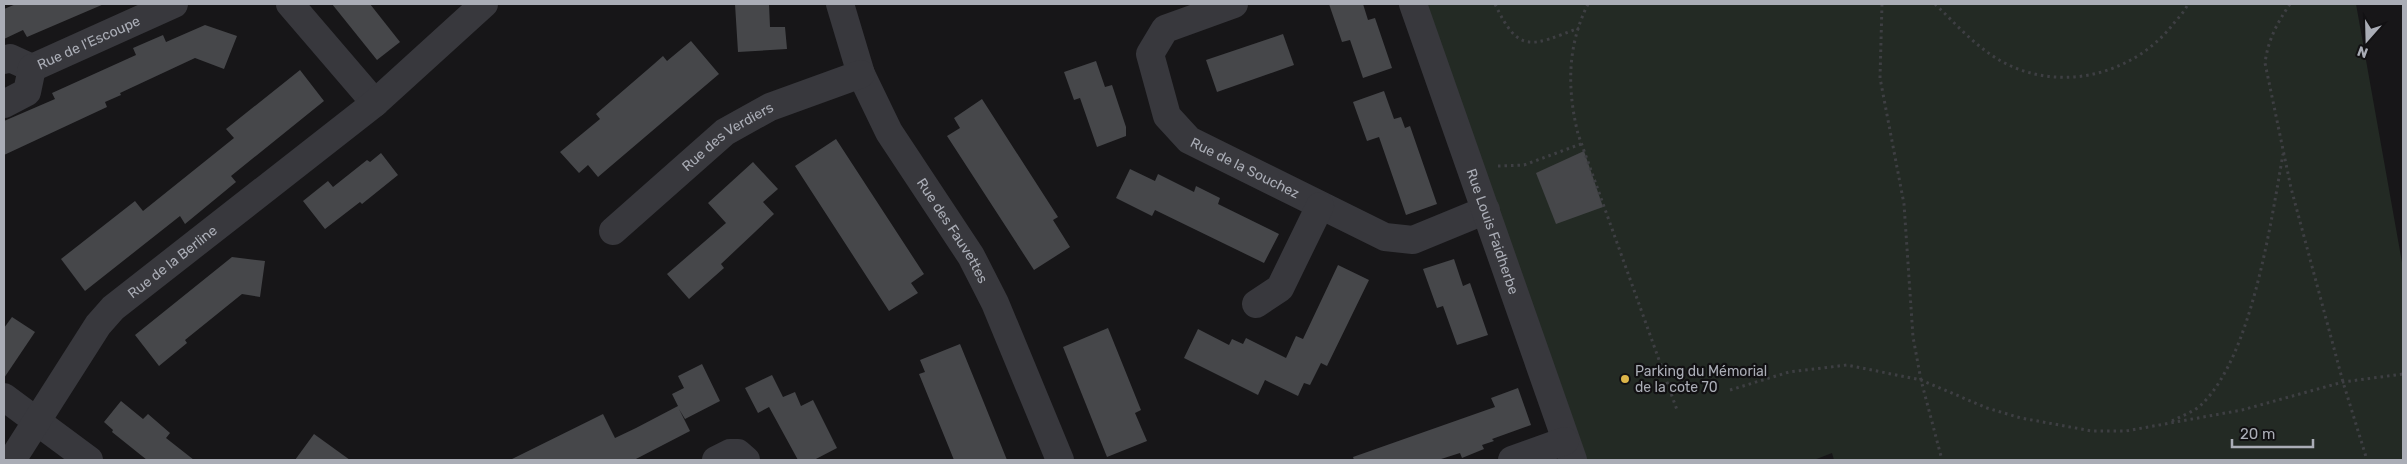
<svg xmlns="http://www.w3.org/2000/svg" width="2407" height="464" font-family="Rubik,sans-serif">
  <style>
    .green { fill: #232a24 }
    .building { fill: #46474a }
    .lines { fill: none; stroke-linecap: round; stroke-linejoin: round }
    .path { stroke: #3e3f43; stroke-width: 3; stroke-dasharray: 2.5 4; stroke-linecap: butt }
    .street { stroke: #38383d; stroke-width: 28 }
    .poi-dot { fill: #ddb649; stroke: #121113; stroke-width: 2 }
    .labels { text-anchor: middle; stroke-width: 4.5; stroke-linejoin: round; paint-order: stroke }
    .street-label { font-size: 14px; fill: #aaadb6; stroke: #121113 }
    .poi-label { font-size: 14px; fill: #aaadb6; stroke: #121113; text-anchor: start }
  </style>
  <rect width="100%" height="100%" fill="#171618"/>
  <polygon class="green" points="1413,4 2356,4 2403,268 2403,460 1834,460 1832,453 1814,460 1573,460"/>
  <g class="building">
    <polygon points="16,4 104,4 27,37 23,30 4,39 4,9"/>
    <polygon points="332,4 370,4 400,42 377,60"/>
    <polygon points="735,4 769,4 770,27 785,27 787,49 738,52"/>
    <polygon points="1329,4 1363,4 1368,20 1375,18 1392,68 1363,78 1350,40 1342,42"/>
    <polygon points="205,25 237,36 224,69 195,58 120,93 121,95 105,102 107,107 4,155 4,121 55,99 52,93 136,55 133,48 163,35 166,42"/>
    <polygon points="1283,34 1294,65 1217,92 1206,60"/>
    <polygon points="691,41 719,74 598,177 588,165 579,173 560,152 600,119 596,114 654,64 663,56 667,61"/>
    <polygon points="1096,61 1105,87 1112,85 1126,127 1126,136 1097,147 1080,98 1074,100 1064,72"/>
    <polygon points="300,70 324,101 231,176 236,182 185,224 180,216 85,291 61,259 135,201 143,211 234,138 226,129"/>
    <polygon points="1384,91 1394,119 1401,117 1405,128 1410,126 1437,204 1406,215 1379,137 1367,141 1353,102"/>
    <polygon points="982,99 1058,217 1053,220 1070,247 1034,270 947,136 960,128 954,118"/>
    <polygon points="836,139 924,274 911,283 918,293 889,311 795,166"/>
    <polygon points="1584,151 1603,207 1556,224 1536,173"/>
    <polygon points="381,153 398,175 362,204 360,202 325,229 303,201 328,181 333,187 367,160 370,162"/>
    <polygon points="753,162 778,189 763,202 774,214 721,264 724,268 689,299 667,274 726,223 708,203"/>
    <polygon points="1130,169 1155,181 1158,174 1194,192 1196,186 1220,198 1218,204 1279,234 1264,263 1155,210 1152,216 1116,198"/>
    <polygon points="232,257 265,261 260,297 242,294 185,340 187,343 159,366 135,335"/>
    <polygon points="1454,259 1463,286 1470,283 1488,335 1457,345 1443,306 1437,308 1423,269"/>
    <polygon points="1338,265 1369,280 1327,366 1321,363 1310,385 1304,383 1298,396 1265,380 1258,395 1184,358 1198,329 1229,345 1232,339 1243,344 1246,338 1286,358 1296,336 1303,339"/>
    <polygon points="12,317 35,332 4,378 4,328"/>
    <polygon points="1108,328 1141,410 1135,413 1147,441 1107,457 1063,347"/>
    <polygon points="960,344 982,398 1007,460 954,460 919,374 925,372 920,360"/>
    <polygon points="702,364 720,401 685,419 679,409 690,431 634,460 510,460 603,414 615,438 636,428 678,406 672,394 684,388 678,376"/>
    <polygon points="772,375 783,397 795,392 801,406 813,400 837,448 814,460 798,460 769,407 758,413 745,388"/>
    <polygon points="1518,388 1531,425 1492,439 1494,441 1482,445 1484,449 1462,458 1460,453 1438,460 1354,460 1353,457 1495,407 1491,398"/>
    <polygon points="121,401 143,419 148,414 170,433 166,438 194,460 147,460 112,432 113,430 104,422"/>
    <polygon points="314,434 350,460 295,460"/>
  </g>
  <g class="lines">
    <g class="path">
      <path d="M1495,4C1519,55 1531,46 1579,28"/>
      <path d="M1588,4C1567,46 1567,89 1578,134L1677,410"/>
      <polyline points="1882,4 1880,78 1904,204 1913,337 1921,380 1942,460"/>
      <path d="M1935,4C1958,26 1981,53 2011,66C2066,91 2132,73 2170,28C2176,20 2184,13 2188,4"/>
      <path d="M2290,4C2277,23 2268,40 2265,63L2291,188L2343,382L2367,460"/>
      <polyline points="1498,166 1524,165 1581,144"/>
      <polyline points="1730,390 1789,372 1847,365 1921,380 1987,408 2021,418 2092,431 2126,431 2242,410 2343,382 2403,374"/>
      <path d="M2172,421C2181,416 2194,412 2202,404C2252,355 2271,222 2283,154"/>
    </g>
    <g class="street">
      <polyline points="290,4 375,103"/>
      <path id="s1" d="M840,4L861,74L889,132L971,256L995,303L1060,460"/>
      <path id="s2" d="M1234,4L1165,29L1150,54L1167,116L1189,140L1385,237L1413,240L1486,210"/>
      <path id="s3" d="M1413,4L1573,460"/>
      <polyline points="4,60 10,58 32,68"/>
      <path id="s4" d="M32,68L174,4"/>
      <polyline points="4,104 27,92 32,68"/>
      <path id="s5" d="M613,231L725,132L770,107L861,74"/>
      <polyline points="1256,304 1280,288 1320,206"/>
      <polyline points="4,397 89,460"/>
      <path id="s6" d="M12,460L98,325L113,308L375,103L484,4"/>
      <polyline points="716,460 730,453 738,453 746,460"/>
      <polyline points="1512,460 1565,441"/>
    </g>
  </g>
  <circle class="poi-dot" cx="1625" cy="379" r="5"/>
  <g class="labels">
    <g class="street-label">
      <text dy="5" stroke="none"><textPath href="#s4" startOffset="62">Rue de l'Escoupe</textPath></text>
      <text dy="5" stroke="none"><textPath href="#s5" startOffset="149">Rue des Verdiers</textPath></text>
      <text dy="5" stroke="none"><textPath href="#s2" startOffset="262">Rue de la Souchez</textPath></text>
      <text dy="5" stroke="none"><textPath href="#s1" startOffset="255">Rue des Fauvettes</textPath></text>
      <text dy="5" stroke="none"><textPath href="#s3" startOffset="241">Rue Louis Faidherbe</textPath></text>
      <text dy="5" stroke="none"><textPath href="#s6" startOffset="258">Rue de la Berline</textPath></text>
    </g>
    <g class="poi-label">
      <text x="1635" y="376">Parking du Mémorial<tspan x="1635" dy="16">de la cote 70</tspan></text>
    </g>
  </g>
  <rect width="2407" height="464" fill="none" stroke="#aaadb6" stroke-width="10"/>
  <g transform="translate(2367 40) rotate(200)" stroke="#121113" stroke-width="4" paint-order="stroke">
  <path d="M0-4L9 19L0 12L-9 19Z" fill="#aaadb6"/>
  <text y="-8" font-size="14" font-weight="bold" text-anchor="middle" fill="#aaadb6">N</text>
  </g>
  <path d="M2232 439v8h81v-8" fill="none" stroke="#aaadb6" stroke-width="2.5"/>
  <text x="2240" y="439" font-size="15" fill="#aaadb6" stroke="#121113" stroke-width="4" paint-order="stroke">20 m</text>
</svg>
